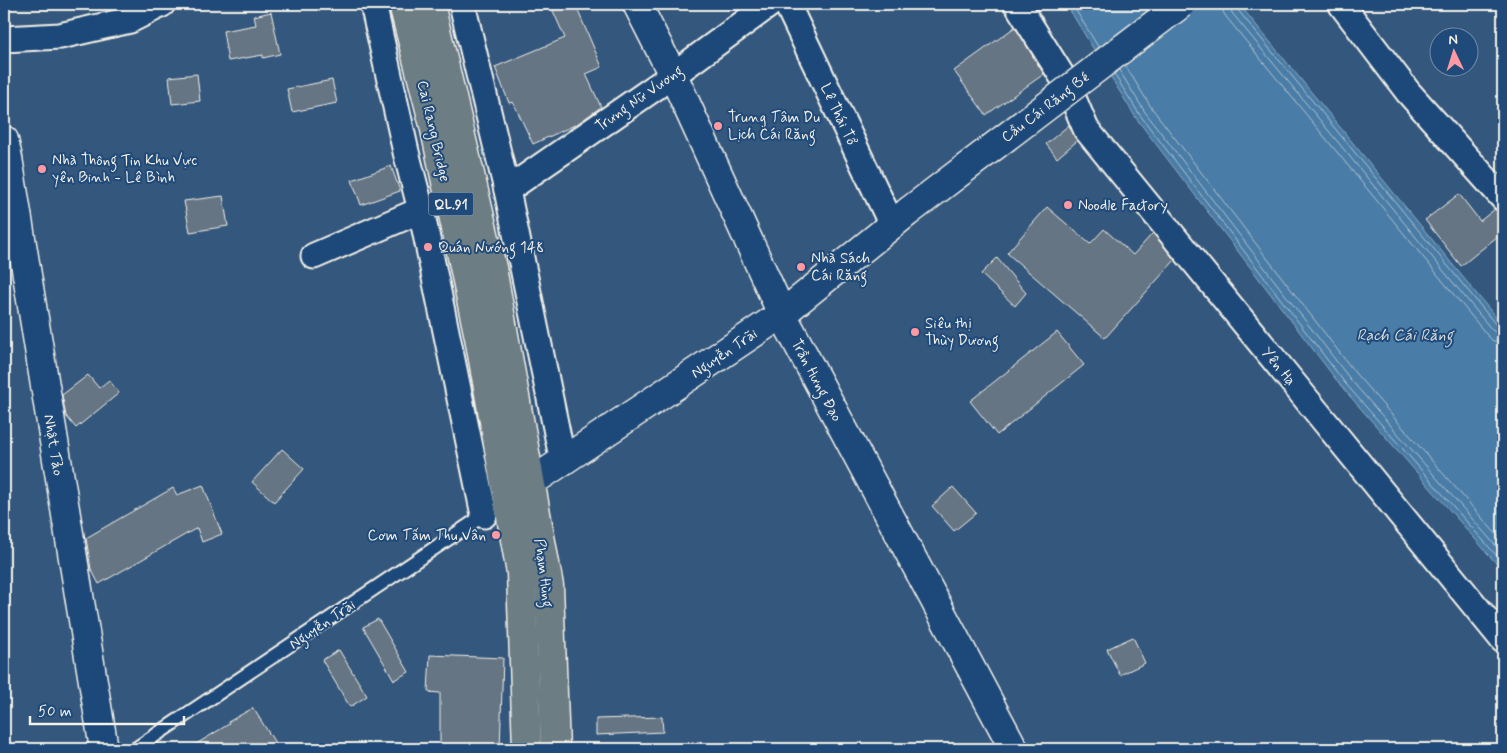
<svg xmlns="http://www.w3.org/2000/svg" width="1507" height="753" font-family="Mynerve,sans-serif">
  <style>
    .water { fill: #497ba6; stroke: #8daac0 }
    .lines { fill: none; stroke-linecap: round; stroke-linejoin: round }
    .shore { stroke: #b0c2ce; stroke-width: 1 }
    .building { fill: #657484; stroke: #f4f1e8 }
    .lane-casing { stroke: #f4f1e8; stroke-width: 16 }
    .street-casing { stroke: #f4f1e8; stroke-width: 29 }
    .secondary-casing { stroke: #f4f1e8; stroke-width: 31 }
    .highway-casing { stroke: #f4f1e8; stroke-width: 31 }
    .lane { stroke: #1f4a7a; stroke-width: 12 }
    .street { stroke: #1f4a7a; stroke-width: 25 }
    .secondary { stroke: #1f4a7a; stroke-width: 28 }
    .highway { stroke: #6d7d84; stroke-width: 28 }
    .secondary-bridge-casing { stroke: #f4f1e8; stroke-width: 31; stroke-linecap: butt }
    .secondary-bridge { stroke: #1f4a7a; stroke-width: 28 }
    .poi-dot { fill: #ff9aa2; stroke: #1f4a7a; stroke-width: 2 }
    .labels { text-anchor: middle; stroke-width: 4; stroke-linejoin: round; paint-order: stroke }
    .shield { fill: #1f4a7a; stroke: #b4bfc7; stroke-width: 1 }
    .shield-label { font-size: 14px; font-weight: bold; fill: #f4f1e8 }
    .street-label { font-size: 15px; fill: #f4f1e8; stroke: #1f4a7a }
    .poi-label { font-size: 15px; fill: #f4f1e8; stroke: #1f4a7a; text-anchor: start }
    .water-label { font-size: 16px; font-style: italic; fill: #dadfde; stroke: #1f4a7a }
  </style>
  <rect width="100%" height="100%" fill="#34577d"/>
  <filter id="ink" filterUnits="userSpaceOnUse"><feTurbulence type="fractalNoise" baseFrequency=".02" numOctaves="2"/><feDisplacementMap in="SourceGraphic" scale="10" xChannelSelector="R" yChannelSelector="G"/><feConvolveMatrix kernelMatrix="1 2 1 2 8 2 1 2 1" color-interpolation-filters="sRGB"/></filter>
  <g filter="url(#ink)">
    <polygon class="water" points="1066,4 1239,4 1503,326 1503,571 1341,386 1136,118"/>
    <g class="lines">
      <g class="shore">
        <polyline points="1072,4 1099,48"/>
        <polyline points="1222,4 1223,12 1227,18 1487,335 1493,341 1503,342"/>
        <polyline points="1230,4 1232,13 1492,330 1498,334 1503,335"/>
        <polyline points="1236,4 1237,9 1497,326 1503,329"/>
        <polyline points="1125,65 1151,107 1356,374 1503,542"/>
        <polyline points="1119,70 1145,112 1350,379 1503,554"/>
        <polyline points="1114,74 1140,115 1345,383 1503,563"/>
      </g>
    </g>
    <g class="building">
      <polygon points="550,4 575,4 602,67 586,74 601,107 577,124 533,144 513,102 509,103 495,67 565,38"/>
      <polygon points="271,12 280,54 263,58 263,55 228,61 223,31 256,25 254,16"/>
      <polygon points="1015,27 1044,74 986,115 954,71"/>
      <polygon points="197,74 200,101 172,104 169,77"/>
      <polygon points="332,80 337,103 292,112 287,89"/>
      <polygon points="1069,125 1077,141 1057,158 1046,144"/>
      <polygon points="391,166 400,191 361,205 352,180"/>
      <polygon points="1459,194 1480,221 1495,209 1503,212 1503,232 1461,266 1425,220"/>
      <polygon points="223,196 228,226 190,232 184,201"/>
      <polygon points="1047,207 1090,244 1104,229 1133,255 1153,233 1175,260 1105,338 1007,253"/>
      <polygon points="997,258 1026,293 1015,306 981,274"/>
      <polygon points="1057,332 1084,365 997,435 970,401"/>
      <polygon points="88,375 99,388 109,380 119,393 76,428 66,416 62,395"/>
      <polygon points="282,449 304,469 274,502 252,482"/>
      <polygon points="203,485 222,534 202,542 197,528 99,584 91,569 86,538 173,488 177,495"/>
      <polygon points="953,487 976,513 954,531 932,506"/>
      <polygon points="378,619 409,672 394,680 363,627"/>
      <polygon points="1133,637 1145,663 1120,675 1107,649"/>
      <polygon points="339,650 367,696 350,707 322,660"/>
      <polygon points="430,655 503,658 500,749 440,749 440,693 428,692"/>
      <polygon points="253,708 279,749 188,749 229,724 228,722"/>
      <polygon points="662,717 663,732 596,735 596,719"/>
    </g>
    <g class="lines">
      <g class="lane-casing">
        <polyline id="lane" points="135,749 487,513"/>
      </g>
      <g class="street-casing">
        <g id="street">
          <polyline points="373,4 406,152 421,210 484,515"/>
          <polyline points="462,4 507,190 563,462"/>
          <polyline points="787,4 892,225"/>
          <polyline points="1017,4 1067,84 1086,129 1503,640"/>
          <polyline points="1341,4 1408,92 1503,198"/>
          <polyline points="4,39 60,36 130,20 162,4"/>
          <polyline points="507,190 673,75 770,4"/>
          <polyline points="314,256 421,210"/>
        </g>
      </g>
      <g class="secondary-casing">
        <g id="secondary">
          <polyline points="637,4 673,75 782,314 1014,749"/>
          <polyline points="4,140 8,158 104,749"/>
          <polyline points="530,483 782,314 909,211"/>
        </g>
      </g>
      <g class="highway-casing">
        <g id="highway">
          <polyline points="403,4 434,125 479,337 521,573 527,749"/>
          <polyline points="430,4 492,268 549,586 555,749"/>
        </g>
      </g>
      <use href="#lane" class="lane"/>
      <use href="#street" class="street"/>
      <use href="#secondary" class="secondary"/>
      <use href="#highway" class="highway"/>
      <g class="secondary-bridge-casing">
        <polyline id="secondary-bridge" points="909,211 1181,4"/>
      </g>
      <use href="#secondary-bridge" class="secondary-bridge"/>
    </g>
  </g>
  <g class="poi-dot">
    <circle cx="718" cy="126" r="5"/>
    <circle cx="42" cy="169" r="5"/>
    <circle cx="1068" cy="205" r="5"/>
    <circle cx="428" cy="247" r="5"/>
    <circle cx="801" cy="267" r="5"/>
    <circle cx="915" cy="332" r="5"/>
    <circle cx="496" cy="535" r="5"/>
  </g>
  <g class="labels">
    <rect class="shield" x="428.5" y="192.5" width="45" height="23" rx="4"/>
    <g class="shield-label">
      <text x="451" y="209">QL.91</text>
    </g>
    <g class="street-label">
      <text transform="translate(639 98) rotate(-35)" y="5">Trưng Nữ Vương</text>
      <text transform="translate(1045 107) rotate(-37)" y="5">Cầu Cái Răng Bé</text>
      <text transform="translate(839 114) rotate(65)" y="5">Lê Thái Tổ</text>
      <text transform="translate(434 131) rotate(77)" y="5">Cai Rang Bridge</text>
      <text transform="translate(724 353) rotate(-34)" y="5">Nguyễn Trãi</text>
      <text transform="translate(1279 366) rotate(51)" y="5">Yên Hạ</text>
      <text transform="translate(817 380) rotate(62)" y="5">Trần Hưng Đạo</text>
      <text transform="translate(54 445) rotate(81)" y="5">Nhật Tảo</text>
      <text transform="translate(544 573) rotate(83)" y="5">Phạm Hùng</text>
      <text transform="translate(322 624) rotate(-34)" y="5">Nguyễn Trãi</text>
    </g>
    <g class="poi-label">
      <text x="728" y="122">Trung Tâm Du<tspan x="728" dy="17">Lịch Cái Răng</tspan></text>
      <text x="52" y="165">Nhà Thông Tin Khu Vực<tspan x="52" dy="17">yên Binh - Lê Bình</tspan></text>
      <text x="1078" y="210">Noodle Factory</text>
      <text x="438" y="252">Quán Nướng 148</text>
      <text x="811" y="263">Nhà Sách<tspan x="811" dy="17">Cái Răng</tspan></text>
      <text x="925" y="328">Siêu thị<tspan x="925" dy="17">Thùy Dương</tspan></text>
      <text x="486" y="540" text-anchor="end">Cơm Tấm Thu Vân</text>
    </g>
    <g class="water-label">
      <text x="1405" y="340">Rạch Cái Răng</text>
    </g>
  </g>
  <rect width="1507" height="753" fill="none" stroke="#1f4a7a" stroke-width="20"/>
  <rect x="10" y="10" width="1487" height="733" fill="none" stroke="#f4f1e8" stroke-width="2" filter="url(#ink)"/>
  <g transform="translate(1454 52) rotate(356)"><circle r="24" fill="#1f4a7a" stroke="#748da6"/>
  <path d="M0-4L9 19L0 12L-9 19Z" fill="#ff9aa2"/>
  <text y="-8" font-size="14" font-weight="bold" text-anchor="middle" fill="#f4f1e8">N</text>
  </g>
  <path d="M30 716v8h154v-8" fill="none" stroke="#f4f1e8" stroke-width="2.5"/>
  <text x="38" y="716" font-size="15" fill="#f4f1e8" stroke="#1f4a7a" stroke-width="4" paint-order="stroke">50 m</text>
</svg>
